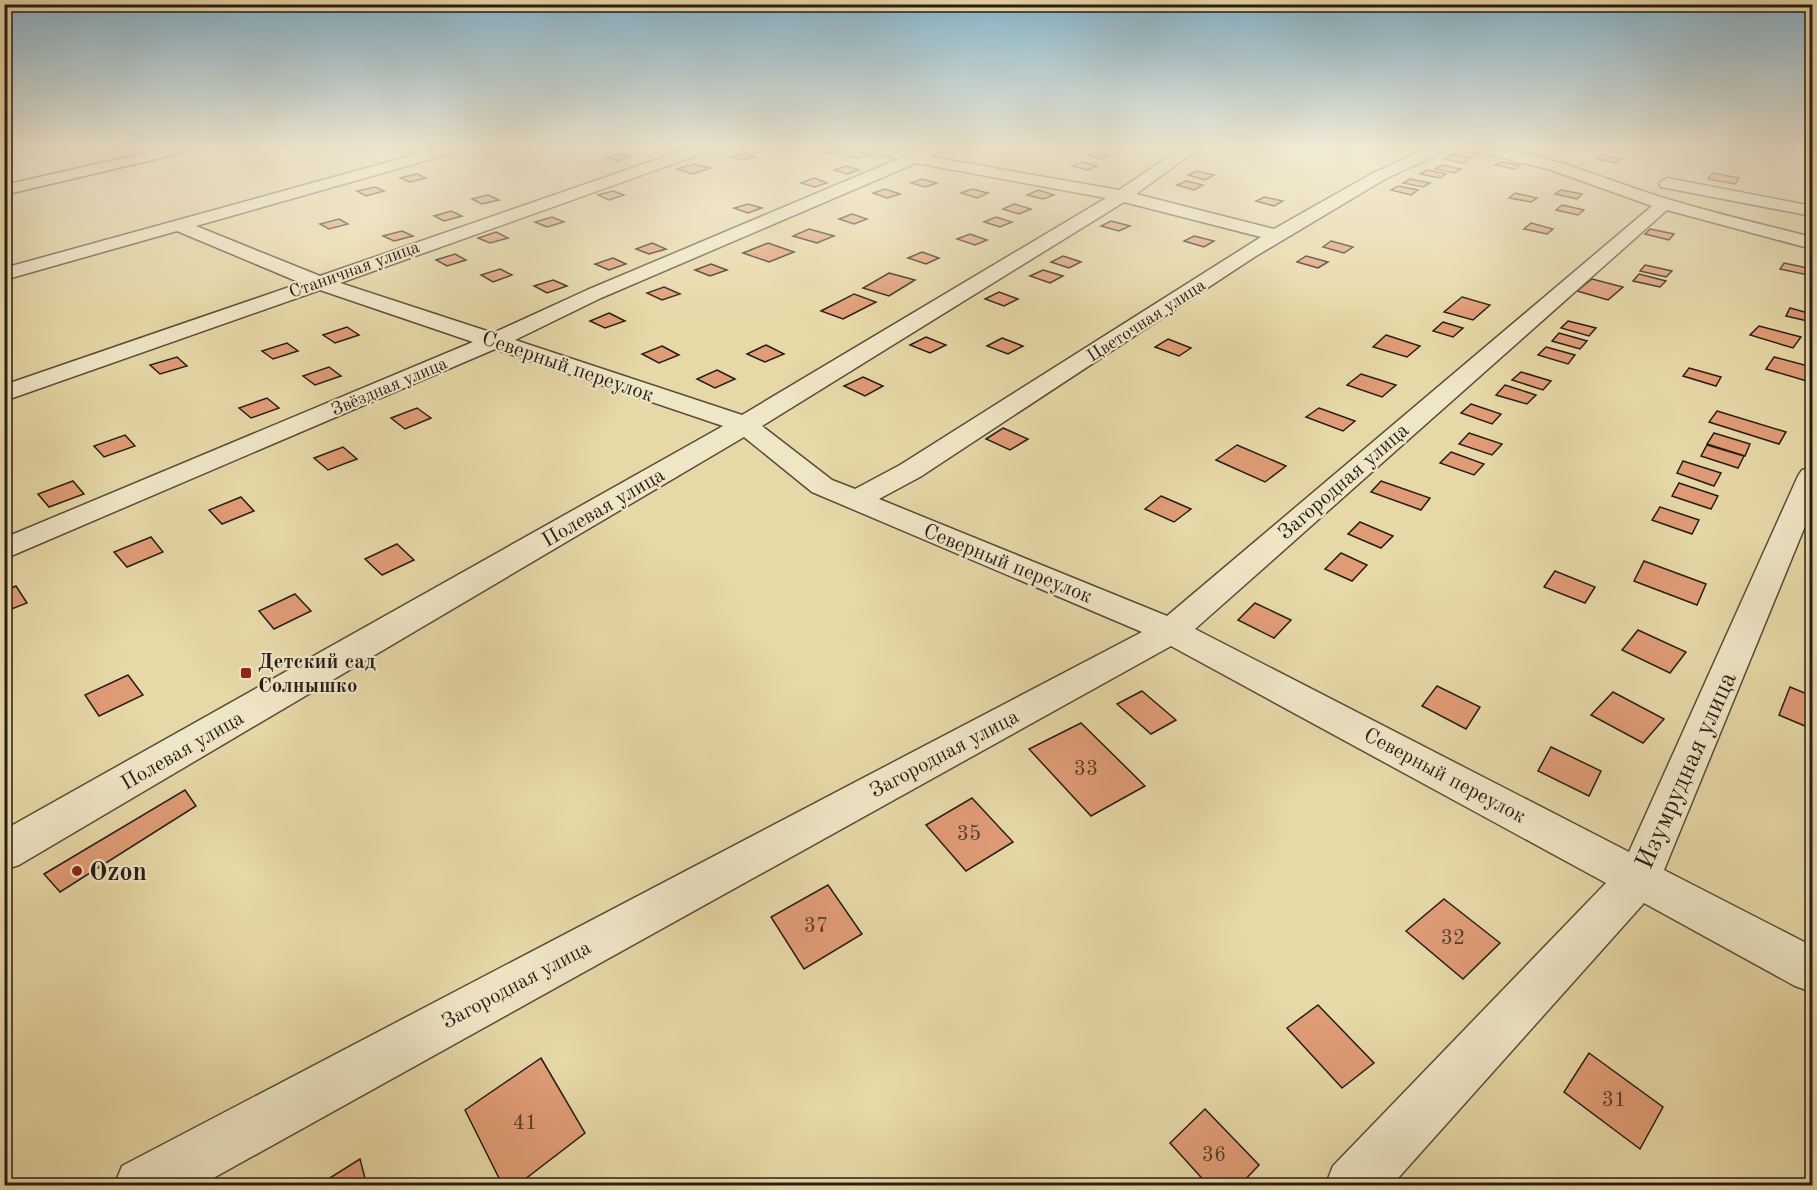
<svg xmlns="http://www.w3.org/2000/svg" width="1817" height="1190" font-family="'Old Standard TT',serif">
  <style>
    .building { fill: #e09c77; stroke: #271d15; stroke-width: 1.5 }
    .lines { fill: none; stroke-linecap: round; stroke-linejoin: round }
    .minor-casing { stroke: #574c3a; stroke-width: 3 }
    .highway-casing { stroke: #271d15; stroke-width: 3 }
    .minor { fill: #efe6c6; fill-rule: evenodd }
    .highway { fill: #e7d8a7; fill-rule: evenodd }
    .poi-dot { fill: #8f2418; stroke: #efe6c6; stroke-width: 2 }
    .labels { text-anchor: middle; stroke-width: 4.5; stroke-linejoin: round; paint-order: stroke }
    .far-street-label { font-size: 18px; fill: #271d15; stroke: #efe6c6 }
    .street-label { font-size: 21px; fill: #271d15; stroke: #efe6c6 }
    .poi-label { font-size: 21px; font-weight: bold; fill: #271d15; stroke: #efe6c6; text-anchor: start }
    .near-number-label { font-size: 21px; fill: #553d2e }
    .near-street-label { font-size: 26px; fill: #271d15; stroke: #efe6c6 }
    .near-poi-label { font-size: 26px; font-weight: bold; fill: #271d15; stroke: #efe6c6; text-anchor: start }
  </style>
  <rect width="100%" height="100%" fill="#e7d8a7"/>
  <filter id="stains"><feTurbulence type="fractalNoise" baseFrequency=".00333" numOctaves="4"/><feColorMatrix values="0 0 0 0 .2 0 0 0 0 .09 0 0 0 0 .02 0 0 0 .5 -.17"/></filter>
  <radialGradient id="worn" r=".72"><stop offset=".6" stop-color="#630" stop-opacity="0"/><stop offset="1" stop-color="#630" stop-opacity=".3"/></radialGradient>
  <g class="building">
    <polygon points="830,148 841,151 829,154 816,151"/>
    <polygon points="857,151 870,155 858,158 845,155"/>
    <polygon points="1460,151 1479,154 1473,158 1454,154"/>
    <polygon points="1096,152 1111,155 1102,159 1087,155"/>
    <polygon points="620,153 631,157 617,161 606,157"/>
    <polygon points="743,153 755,157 742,160 731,157"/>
    <polygon points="1450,155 1469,159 1463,163 1444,159"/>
    <polygon points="1602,155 1622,159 1617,163 1597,159"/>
    <polygon points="1082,162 1097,166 1088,170 1072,166"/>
    <polygon points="1501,162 1520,165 1515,169 1495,165"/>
    <polygon points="694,164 710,168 693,174 677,169"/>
    <polygon points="1442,165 1461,169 1454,173 1435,169"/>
    <polygon points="846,166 859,170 847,174 834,170"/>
    <polygon points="1427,170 1446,174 1440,178 1420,174"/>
    <polygon points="1197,171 1214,175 1205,180 1188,175"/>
    <polygon points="1713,173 1739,178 1735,184 1708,179"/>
    <polygon points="417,174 426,178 410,182 400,178"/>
    <polygon points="814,178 827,183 815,187 801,183"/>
    <polygon points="922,179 937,183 925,187 911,183"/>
    <polygon points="1410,179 1430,183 1423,187 1403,183"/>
    <polygon points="1186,181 1203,185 1194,190 1177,185"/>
    <polygon points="1398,186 1418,190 1411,195 1391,190"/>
    <polygon points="375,187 384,191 366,196 357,191"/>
    <polygon points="885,189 900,194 887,198 873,193"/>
    <polygon points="972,189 988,193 977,198 961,193"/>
    <polygon points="1038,190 1054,195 1043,199 1027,195"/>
    <polygon points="1561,190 1582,194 1577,199 1555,194"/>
    <polygon points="613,191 624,195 609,200 598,195"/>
    <polygon points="1515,193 1537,198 1531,202 1509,198"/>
    <polygon points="488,195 499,200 482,204 472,199"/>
    <polygon points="1264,197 1283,201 1274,206 1256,201"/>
    <polygon points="748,204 762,208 748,213 734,208"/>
    <polygon points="1014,204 1031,209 1019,214 1003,209"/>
    <polygon points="1562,205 1584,210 1578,215 1556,210"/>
    <polygon points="451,211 462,216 444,221 434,216"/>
    <polygon points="852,214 867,219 854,224 839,219"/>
    <polygon points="552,217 564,222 547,227 535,222"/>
    <polygon points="996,217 1012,222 1000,227 984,222"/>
    <polygon points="339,219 348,224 329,229 320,224"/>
    <polygon points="1111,221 1130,226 1119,231 1101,226"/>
    <polygon points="1531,223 1553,229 1547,234 1524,229"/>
    <polygon points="809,229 834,236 817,243 793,236"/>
    <polygon points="1650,229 1674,234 1669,240 1645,234"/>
    <polygon points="402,231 413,236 394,241 383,236"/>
    <polygon points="496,232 508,238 490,243 478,238"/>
    <polygon points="970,234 987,240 975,245 957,239"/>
    <polygon points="1194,236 1214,241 1204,247 1184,241"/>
    <polygon points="1331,241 1353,247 1344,253 1323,247"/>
    <polygon points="652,243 666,249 649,254 636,249"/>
    <polygon points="768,243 794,252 769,262 743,253"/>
    <polygon points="922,252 939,258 926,264 908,258"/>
    <polygon points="455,254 466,260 447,266 436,260"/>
    <polygon points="1063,256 1081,262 1069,268 1051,262"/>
    <polygon points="1306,256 1328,262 1318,268 1297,262"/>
    <polygon points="613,258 626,264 609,270 595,264"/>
    <polygon points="1784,263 1812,269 1808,275 1780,269"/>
    <polygon points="711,264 727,270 710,276 695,270"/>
    <polygon points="1645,265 1672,271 1666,277 1640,271"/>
    <polygon points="500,269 512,275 493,282 481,275"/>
    <polygon points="1043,270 1063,276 1050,283 1030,276"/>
    <polygon points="889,273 915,280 889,296 863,288"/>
    <polygon points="1639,274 1666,281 1660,287 1633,281"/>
    <polygon points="1592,279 1623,287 1608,300 1577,291"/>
    <polygon points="553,280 567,286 547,293 534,286"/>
    <polygon points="664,287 680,294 662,300 647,293"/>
    <polygon points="999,292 1018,299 1004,306 985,299"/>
    <polygon points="854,294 876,302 843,319 821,311"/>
    <polygon points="1462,297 1490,305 1473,320 1444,312"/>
    <polygon points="1790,308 1812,314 1812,322 1786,316"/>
    <polygon points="609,313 625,321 605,328 590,321"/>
    <polygon points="1568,321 1596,328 1589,336 1561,328"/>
    <polygon points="1443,322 1463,328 1453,337 1433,331"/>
    <polygon points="1759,326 1801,337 1793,348 1750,335"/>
    <polygon points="347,327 359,335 335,343 323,335"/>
    <polygon points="1559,333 1587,341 1580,349 1552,341"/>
    <polygon points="1386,335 1420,346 1407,357 1373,347"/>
    <polygon points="926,337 946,345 930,353 910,345"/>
    <polygon points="1002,338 1023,346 1008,354 987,346"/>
    <polygon points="1168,339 1191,348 1179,356 1155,347"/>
    <polygon points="287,343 298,351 273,359 262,351"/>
    <polygon points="766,345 784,354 765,362 747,354"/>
    <polygon points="662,346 679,355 659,363 642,354"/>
    <polygon points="1546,347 1575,355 1568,364 1538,355"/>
    <polygon points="177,357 187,366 160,374 150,365"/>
    <polygon points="1774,357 1812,367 1810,382 1766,369"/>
    <polygon points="329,367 341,376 315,385 303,376"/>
    <polygon points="1689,368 1721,377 1716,386 1683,376"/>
    <polygon points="717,370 735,379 715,388 697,379"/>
    <polygon points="1521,372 1551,381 1543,390 1512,380"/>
    <polygon points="1361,374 1396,385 1382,397 1347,385"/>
    <polygon points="863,377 883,386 865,396 844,386"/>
    <polygon points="1505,385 1536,395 1527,404 1496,395"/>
    <polygon points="267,398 279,408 251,418 239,408"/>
    <polygon points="1471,404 1501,414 1492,424 1461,413"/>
    <polygon points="417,408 431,418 405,429 391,418"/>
    <polygon points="1319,408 1355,421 1343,431 1306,417"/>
    <polygon points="1717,411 1786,432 1779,444 1709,422"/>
    <polygon points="1003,428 1028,439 1010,450 986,439"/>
    <polygon points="1469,433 1502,444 1492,455 1459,444"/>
    <polygon points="1714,433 1750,444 1745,456 1707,444"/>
    <polygon points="125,435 135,446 104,457 94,446"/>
    <polygon points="1237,445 1286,466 1265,482 1216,460"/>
    <polygon points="1707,445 1744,456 1738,468 1701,456"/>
    <polygon points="343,447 357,459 328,470 314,458"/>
    <polygon points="1451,452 1484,464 1474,475 1440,463"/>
    <polygon points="1683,461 1721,473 1714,486 1677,473"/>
    <polygon points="73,481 84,494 49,507 38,494"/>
    <polygon points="1381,481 1430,498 1421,510 1371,492"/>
    <polygon points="1679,483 1718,496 1711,509 1672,496"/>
    <polygon points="1161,496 1191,509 1174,522 1145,509"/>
    <polygon points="241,497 254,511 222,524 209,510"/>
    <polygon points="1660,507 1699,520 1692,534 1652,520"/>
    <polygon points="1360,522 1393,536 1381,548 1348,534"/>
    <polygon points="151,537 163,552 127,567 114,552"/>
    <polygon points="397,544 414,560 382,575 365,559"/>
    <polygon points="1341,553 1367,565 1352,581 1325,569"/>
    <polygon points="1644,561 1706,584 1697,605 1634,581"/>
    <polygon points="1555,571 1595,587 1585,603 1544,587"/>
    <polygon points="16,586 27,603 4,612 4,591"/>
    <polygon points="295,594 311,611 274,629 259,611"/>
    <polygon points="1255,603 1291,620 1274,638 1238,620"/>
    <polygon points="1638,630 1686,652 1670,673 1622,650"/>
    <polygon points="128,675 143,695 99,716 85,695"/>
    <polygon points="1437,686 1480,707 1466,729 1422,706"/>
    <polygon points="1790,687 1812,696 1812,729 1779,715"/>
    <polygon points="1142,691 1176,720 1151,734 1117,704"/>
    <polygon points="1613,692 1664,719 1643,743 1591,715"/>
    <polygon points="1081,723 1145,786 1091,816 1029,749"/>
    <polygon points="1551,747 1601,771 1589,796 1538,771"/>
    <polygon points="185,790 196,806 60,892 44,874"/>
    <polygon points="972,798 1013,842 966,871 926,825"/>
    <polygon points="828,885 862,934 804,969 771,917"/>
    <polygon points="1444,899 1500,943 1463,979 1406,931"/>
    <polygon points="1318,1005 1374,1063 1342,1088 1287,1028"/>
    <polygon points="1589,1053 1663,1107 1640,1149 1564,1092"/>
    <polygon points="541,1058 585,1133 516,1186 503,1186 465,1110"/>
    <polygon points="1205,1109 1259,1165 1239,1186 1209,1186 1170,1143"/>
    <polygon points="360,1159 367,1186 317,1186"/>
  </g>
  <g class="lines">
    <g class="minor-casing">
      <g id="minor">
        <path d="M439,148H463L460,151L196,226L320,276L690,148H711L709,151L340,283L493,333L587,290L898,159L864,151L862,148H888L912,153L926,148H945L931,157L1119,190L1182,148H1199L1136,194L1274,229L1373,173L1428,148H1447L1445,151L1385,179L1256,256L920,477L879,499L1167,616L1652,206L1551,170L1475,151L1473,148C1542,148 1605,181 1671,200C1717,214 1765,225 1812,237V249L1667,210L1195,629L1629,852L1798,476L1802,470L1812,468V509L1664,870L1812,946V992L1795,986L1644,903L1391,1186H1325L1333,1166L1606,883L1171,646L199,1186H114L122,1166L1142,632L812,492L744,437L19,865L4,870V830L723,426L495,349L4,559V538L473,342L320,290L4,401V385L301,283L177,231L4,280V268ZM916,163L1106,198L742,415L515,340L601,298ZM1124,202L1261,237L900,465L855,489L832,480L762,426Z"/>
        <polygon points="1791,148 1812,148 1812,155 1794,151"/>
        <polygon points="1667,178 1812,206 1812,216 1661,187 1659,183"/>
      </g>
    </g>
    <g class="highway-casing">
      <polygon id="highway" points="167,148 193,148 190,151 4,195 4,185"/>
    </g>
    <use href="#minor" class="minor"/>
    <use href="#highway" class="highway"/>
  </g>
  <linearGradient id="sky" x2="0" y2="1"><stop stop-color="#87b6cf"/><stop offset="0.47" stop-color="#f4edd7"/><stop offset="1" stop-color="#f4edd7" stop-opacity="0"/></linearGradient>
  <rect width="1817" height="314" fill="url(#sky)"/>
  <g class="poi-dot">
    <rect x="240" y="667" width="12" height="12" rx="3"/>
    <circle cx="77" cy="871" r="6"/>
  </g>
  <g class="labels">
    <g class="far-street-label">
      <text transform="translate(354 269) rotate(-20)" y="6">Станичная улица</text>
      <text transform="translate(1146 320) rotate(-33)" y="6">Цветочная улица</text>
      <text transform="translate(389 386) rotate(-23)" y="6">Звёздная улица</text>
    </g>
    <g class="street-label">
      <text transform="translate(568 366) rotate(19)" y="7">Северный переулок</text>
      <text transform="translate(1343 481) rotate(-41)" y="7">Загородная улица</text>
      <text transform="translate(603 507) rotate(-30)" y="7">Полевая улица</text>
      <text transform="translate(1008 563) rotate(22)" y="7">Северный переулок</text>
      <text transform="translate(182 750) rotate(-30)" y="7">Полевая улица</text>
      <text transform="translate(944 753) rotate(-28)" y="7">Загородная улица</text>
      <text transform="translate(1445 775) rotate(28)" y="7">Северный переулок</text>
      <text transform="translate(516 984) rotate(-28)" y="7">Загородная улица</text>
    </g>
    <g class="poi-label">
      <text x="258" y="668">Детский сад<tspan x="258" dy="24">Солнышко</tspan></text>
    </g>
    <g class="near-number-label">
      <text x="1086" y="775">33</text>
      <text x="969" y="840">35</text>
      <text x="816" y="932">37</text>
      <text x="1453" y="944">32</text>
      <text x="1614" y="1106">31</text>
      <text x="525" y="1129">41</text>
      <text x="1214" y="1161">36</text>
    </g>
    <g class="near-street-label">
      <text transform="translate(1685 770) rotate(-66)" y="9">Изумрудная улица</text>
    </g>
    <g class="near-poi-label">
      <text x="89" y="880">Ozon</text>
    </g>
  </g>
  <rect width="1817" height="1190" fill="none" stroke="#e7d8a7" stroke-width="24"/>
  <rect x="6" y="6" width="1805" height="1178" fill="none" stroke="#271d15" stroke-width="3"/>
  <rect x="12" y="12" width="1793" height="1166" fill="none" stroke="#271d15" stroke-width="1.5"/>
  <rect width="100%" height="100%" filter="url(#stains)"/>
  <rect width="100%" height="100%" fill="url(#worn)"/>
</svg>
